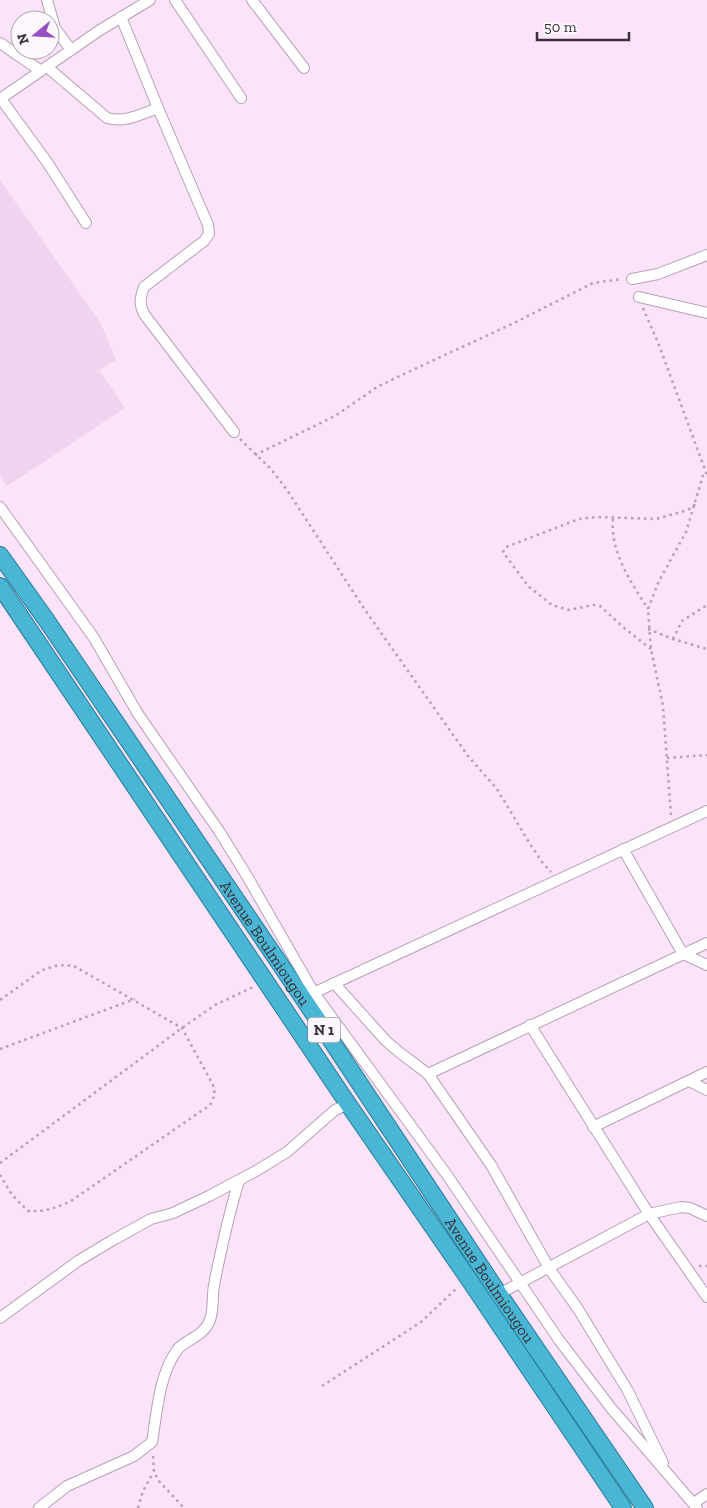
<svg xmlns="http://www.w3.org/2000/svg" width="707" height="1508" font-family="'Zilla Slab',serif">
  <style>
    .built { fill: #f0d3ee }
    .lines { fill: none; stroke-linecap: round; stroke-linejoin: round }
    .minor-casing { stroke: #b7a0b5; stroke-width: 12 }
    .trunk-casing { stroke: #267b97; stroke-width: 18 }
    .path { stroke: #b3a0b1; stroke-width: 2.5; stroke-dasharray: 2.5 4; stroke-linecap: butt }
    .minor { stroke: #fff; stroke-width: 10 }
    .trunk { stroke: #48b6d4; stroke-width: 16 }
    .labels { text-anchor: middle; stroke-width: 4.5; stroke-linejoin: round; paint-order: stroke }
    .shield { fill: #fcf7fc; stroke: #746c74; stroke-width: 1 }
    .shield-label { font-size: 15px; font-weight: bold; fill: #3a3039 }
    .street-label { font-size: 16px; fill: #3a3039; stroke: #fcf7fc }
  </style>
  <rect width="100%" height="100%" fill="#fbe3f9"/>
  <polygon class="built" points="0,180 101,324 116,360 99,370 125,408 7,486 0,477"/>
  <g class="lines">
    <g class="minor-casing">
      <g id="minor">
        <polyline points="47,0 55,28 71,50"/>
        <polyline points="175,0 241,98"/>
        <polyline points="252,0 304,68"/>
        <path d="M121,17L158,108L208,225L209,234L204,241L144,287C140,298 139,304 144,314L234,432"/>
        <polyline points="0,43 41,71"/>
        <path d="M47,67L107,118C125,123 141,114 158,108"/>
        <polyline points="0,99 100,30 150,0"/>
        <polyline points="1,99 47,162 86,223"/>
        <polyline points="632,279 658,274 707,255"/>
        <polyline points="639,297 707,313"/>
        <polyline points="0,507 94,638 138,714 219,831 247,876 314,993 447,1175 559,1340 611,1408 697,1508"/>
        <polyline points="623,849 683,954 707,965"/>
        <polyline points="334,983 386,1041 399,1052 428,1074 491,1165 549,1268 578,1309 628,1391 663,1463"/>
        <polyline points="309,995 707,811"/>
        <polyline points="530,1025 649,1214 707,1297"/>
        <polyline points="428,1074 707,943"/>
        <polyline points="689,1081 707,1090"/>
        <polyline points="593,1127 707,1072"/>
        <polyline points="499,1294 649,1214 681,1207 690,1208 707,1216"/>
        <polyline points="0,1318 78,1261 113,1240 151,1219 173,1213 209,1196 256,1171 287,1152 335,1110 348,1104"/>
        <polyline points="694,1503 707,1494"/>
        <path d="M39,1508L67,1486L134,1456L152,1442C157,1412 159,1375 177,1350C185,1339 203,1338 210,1320C214,1309 212,1296 214,1285C221,1250 228,1216 239,1181"/>
      </g>
    </g>
    <g class="trunk-casing">
      <g id="trunk">
        <path id="s1" d="M0,555L47,621L303,998L499,1294L645,1508"/>
        <polyline points="0,586 348,1104 468,1278 623,1508"/>
      </g>
    </g>
    <g class="path">
      <polyline points="643,308 659,345 707,475"/>
      <polyline points="240,439 271,469 287,490 365,610 468,756 497,789 530,844 542,862 551,872"/>
      <polyline points="255,455 335,416 377,387 408,372 514,323 593,283 622,279"/>
      <path d="M613,519C610,552 631,582 648,609"/>
      <polyline points="648,629 673,639 707,649"/>
      <polyline points="673,639 682,621 707,605"/>
      <polyline points="651,649 623,627 600,606 593,605 569,610 552,605 528,586 503,552 506,547 579,519 597,517 656,519 688,510 696,504"/>
      <polyline points="667,758 707,755"/>
      <polyline points="671,815 663,706 651,649 648,609 659,581 686,532 704,472"/>
      <path d="M0,1000L42,970L59,965L74,966L182,1028L213,1085L215,1095L210,1105L71,1201C56,1208 44,1212 28,1211L12,1195L0,1175"/>
      <polyline points="0,1049 135,999"/>
      <polyline points="0,1163 182,1028 215,1005 253,987"/>
      <polyline points="699,1266 707,1266"/>
      <polyline points="322,1386 421,1322 458,1287"/>
      <polyline points="153,1456 154,1472 159,1481 184,1508"/>
      <polyline points="138,1508 143,1491 153,1473"/>
    </g>
    <use href="#minor" class="minor"/>
    <use href="#trunk" class="trunk"/>
  </g>
  <g class="labels">
    <rect class="shield" x="308" y="1017.5" width="32" height="25" rx="4"/>
    <g class="shield-label">
      <text x="324" y="1035">N 1</text>
    </g>
    <g class="street-label">
      <text dy="6" stroke="none"><textPath href="#s1" startOffset="470">Avenue Boulmiougou</textPath></text>
      <text dy="6" stroke="none"><textPath href="#s1" startOffset="875">Avenue Boulmiougou</textPath></text>
    </g>
  </g>
  <g transform="translate(35 35) rotate(252)"><circle r="24" fill="#fcf7fc" stroke="#aea7ae"/>
  <path d="M0-4L9 19L0 12L-9 19Z" fill="#984fc2"/>
  <text y="-8" font-size="14" font-weight="bold" text-anchor="middle" fill="#3a3039">N</text>
  </g>
  <path d="M537 32v8h92v-8" fill="none" stroke="#3a3039" stroke-width="2.5"/>
  <text x="544" y="32" font-size="15" fill="#3a3039" stroke="#fcf7fc" stroke-width="4" paint-order="stroke">50 m</text>
</svg>
